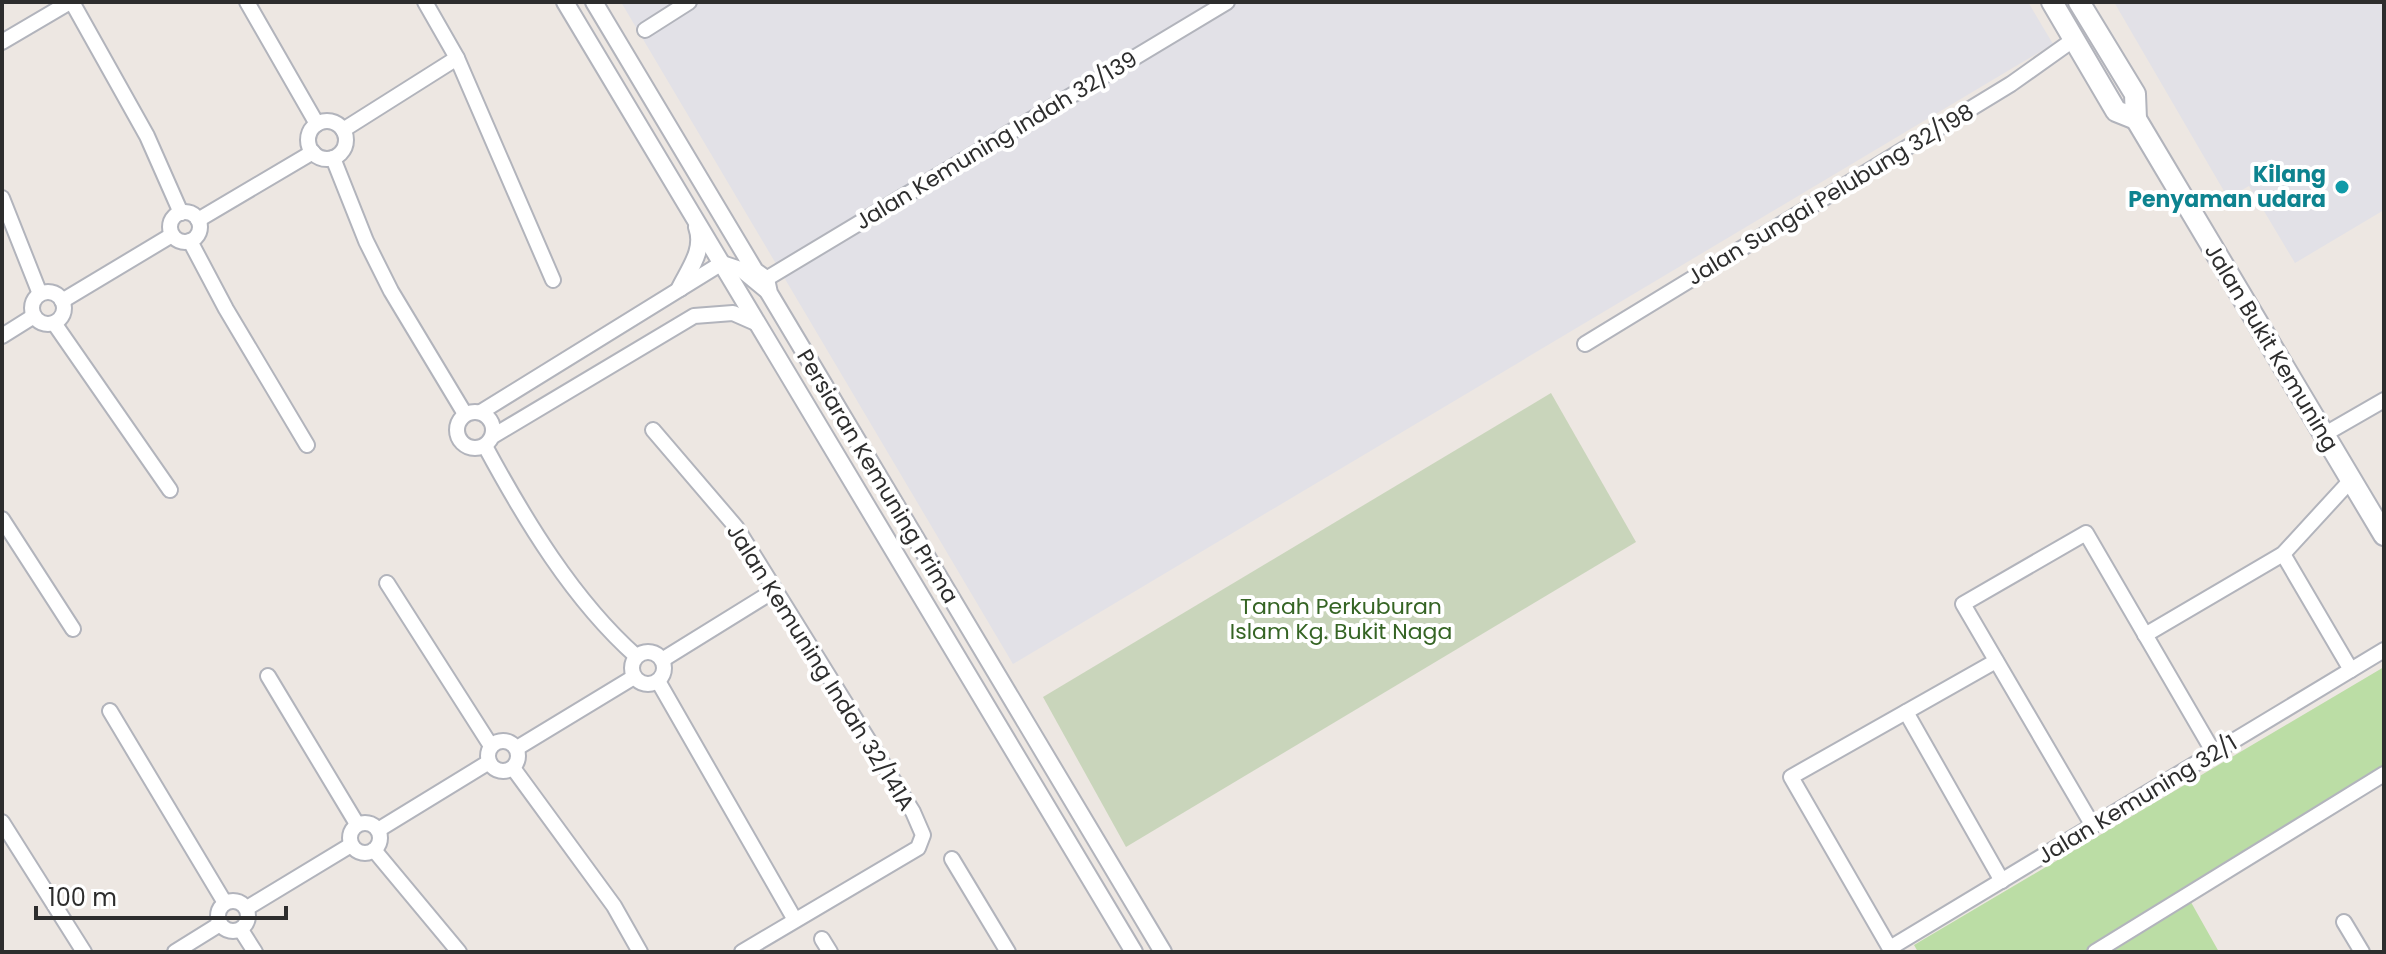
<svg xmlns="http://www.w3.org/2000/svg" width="2386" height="954" font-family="Poppins,sans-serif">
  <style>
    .industrial { fill: #e2e1e7 }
    .green { fill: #bbdda5 }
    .cemetery { fill: #c9d5bb }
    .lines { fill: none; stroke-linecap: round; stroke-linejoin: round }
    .minor-casing { stroke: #b2b4bc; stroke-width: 18 }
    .tertiary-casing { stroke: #b2b4bc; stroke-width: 20 }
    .secondary-casing { stroke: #b2b4bc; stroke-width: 24 }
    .minor { stroke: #fff; stroke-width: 14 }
    .tertiary { stroke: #fff; stroke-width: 16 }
    .secondary { stroke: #fff; stroke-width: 20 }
    .culture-dot { fill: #0f9aa8; stroke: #fff; stroke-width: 3 }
    .labels { text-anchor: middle; stroke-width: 8; stroke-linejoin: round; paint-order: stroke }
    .street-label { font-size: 22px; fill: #2d2d2d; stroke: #fff }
    .culture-label { font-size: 22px; font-weight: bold; fill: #0d838f; stroke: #fff; text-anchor: end }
    .park-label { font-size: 22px; fill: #356424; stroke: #fff }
  </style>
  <rect width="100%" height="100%" fill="#ede7e2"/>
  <g class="industrial">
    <polygon points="621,2 2028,2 2053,44 1013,664"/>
    <polygon points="2114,2 2384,2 2384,210 2295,263 2249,186 2228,198"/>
  </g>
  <polygon class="green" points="2384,667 2384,766 2183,888 2219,952 1918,952 1914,945"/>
  <polygon class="cemetery" points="1551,393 1636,542 1126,847 1043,697"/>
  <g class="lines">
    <g class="minor-casing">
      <g id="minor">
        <polyline points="72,2 147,136 181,213"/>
        <polyline points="247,2 317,124"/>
        <polyline points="425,2 457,58 553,280"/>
        <polyline points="645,30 689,2"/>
        <polyline points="2,42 70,2"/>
        <circle cx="327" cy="140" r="19"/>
        <polyline points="343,130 457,58"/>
        <polyline points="333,158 366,241 391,291 465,414"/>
        <polyline points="2,198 40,294"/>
        <circle cx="185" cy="227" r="15"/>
        <polyline points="198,220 313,152"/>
        <polyline points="190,241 226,309 307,445"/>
        <polyline points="766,279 1227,2"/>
        <circle cx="48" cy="308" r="16"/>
        <polyline points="62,301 172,235"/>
        <polyline points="54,323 170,490"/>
        <polyline points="2,336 34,316"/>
        <polyline points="1585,344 2011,84 2073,40"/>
        <circle cx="475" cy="430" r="18"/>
        <polyline points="481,412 722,263 740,269 769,293"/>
        <polyline points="653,430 736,527 913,812 923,835 918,848 742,952"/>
        <polyline points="2325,434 2384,400"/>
        <polyline points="493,436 694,316 733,313 758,324"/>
        <path d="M485,446C525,520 573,600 636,656"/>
        <polyline points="2,519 73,629"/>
        <polyline points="2283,554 2351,670"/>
        <polyline points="387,583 491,746"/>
        <polyline points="2145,635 2283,554 2351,480"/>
        <circle cx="648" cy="668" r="16"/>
        <polyline points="662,660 775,590"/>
        <polyline points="268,676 357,824"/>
        <polyline points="658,681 795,920"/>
        <polyline points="110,711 225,903"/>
        <polyline points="1906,712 2002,881"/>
        <circle cx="503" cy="756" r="15"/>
        <polyline points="517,748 634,677"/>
        <polyline points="513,768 614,906 640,952"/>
        <polyline points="2,822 84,952"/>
        <circle cx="365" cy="838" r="15"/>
        <polyline points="2093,826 1963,604 2086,533 2214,753"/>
        <polyline points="378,830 489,762"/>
        <polyline points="374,850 459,952"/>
        <polyline points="952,859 1008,952"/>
        <circle cx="233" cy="916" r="15"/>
        <polyline points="247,908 351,845"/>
        <polyline points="2344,922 2362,952"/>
        <polyline points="241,930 255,952"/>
        <polyline points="822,939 830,952"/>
        <polyline points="1890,948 2384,650"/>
        <polyline points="175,952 220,924"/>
        <polyline points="1892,952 1791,777 1996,661"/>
        <polyline points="2095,952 2384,774"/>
      </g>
    </g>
    <g class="tertiary-casing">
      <g id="tertiary">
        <polyline points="565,2 1134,952"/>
        <polyline points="594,2 755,271 766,279 769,293 1163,952"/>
        <path d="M680,288C690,268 705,249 697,227"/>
      </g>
    </g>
    <g class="secondary-casing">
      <g id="secondary">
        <polyline points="2052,2 2116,111 2136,119"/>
        <polyline points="2079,2 2135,94 2136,119 2384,535"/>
      </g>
    </g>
    <use href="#minor" class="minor"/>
    <use href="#tertiary" class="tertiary"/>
    <use href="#secondary" class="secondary"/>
  </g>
  <circle class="culture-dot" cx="2342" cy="187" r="8"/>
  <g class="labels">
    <g class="street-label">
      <text transform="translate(996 140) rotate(-31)" y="8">Jalan Kemuning Indah 32/139</text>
      <text transform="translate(1830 194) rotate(-31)" y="8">Jalan Sungai Pelubung 32/198</text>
      <text transform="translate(2272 347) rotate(59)" y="8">Jalan Bukit Kemuning</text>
      <text transform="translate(878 476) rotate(59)" y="8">Persiaran Kemuning Prima</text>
      <text transform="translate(821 667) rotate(58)" y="8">Jalan Kemuning Indah 32/141A</text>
      <text transform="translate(2137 799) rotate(-31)" y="8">Jalan Kemuning 32/1</text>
    </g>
    <g class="culture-label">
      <text x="2326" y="182">Kilang<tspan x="2326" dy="25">Penyaman udara</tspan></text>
    </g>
    <g class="park-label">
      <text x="1341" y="614">Tanah Perkuburan<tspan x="1341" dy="25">Islam Kg. Bukit Naga</tspan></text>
    </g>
  </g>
  <rect width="2386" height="954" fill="none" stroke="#2d2d2d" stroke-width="8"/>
  <path d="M36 906v12h250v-12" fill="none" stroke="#2d2d2d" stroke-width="4"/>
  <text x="48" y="906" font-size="24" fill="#2d2d2d" stroke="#ffffff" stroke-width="6" paint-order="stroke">100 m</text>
</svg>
